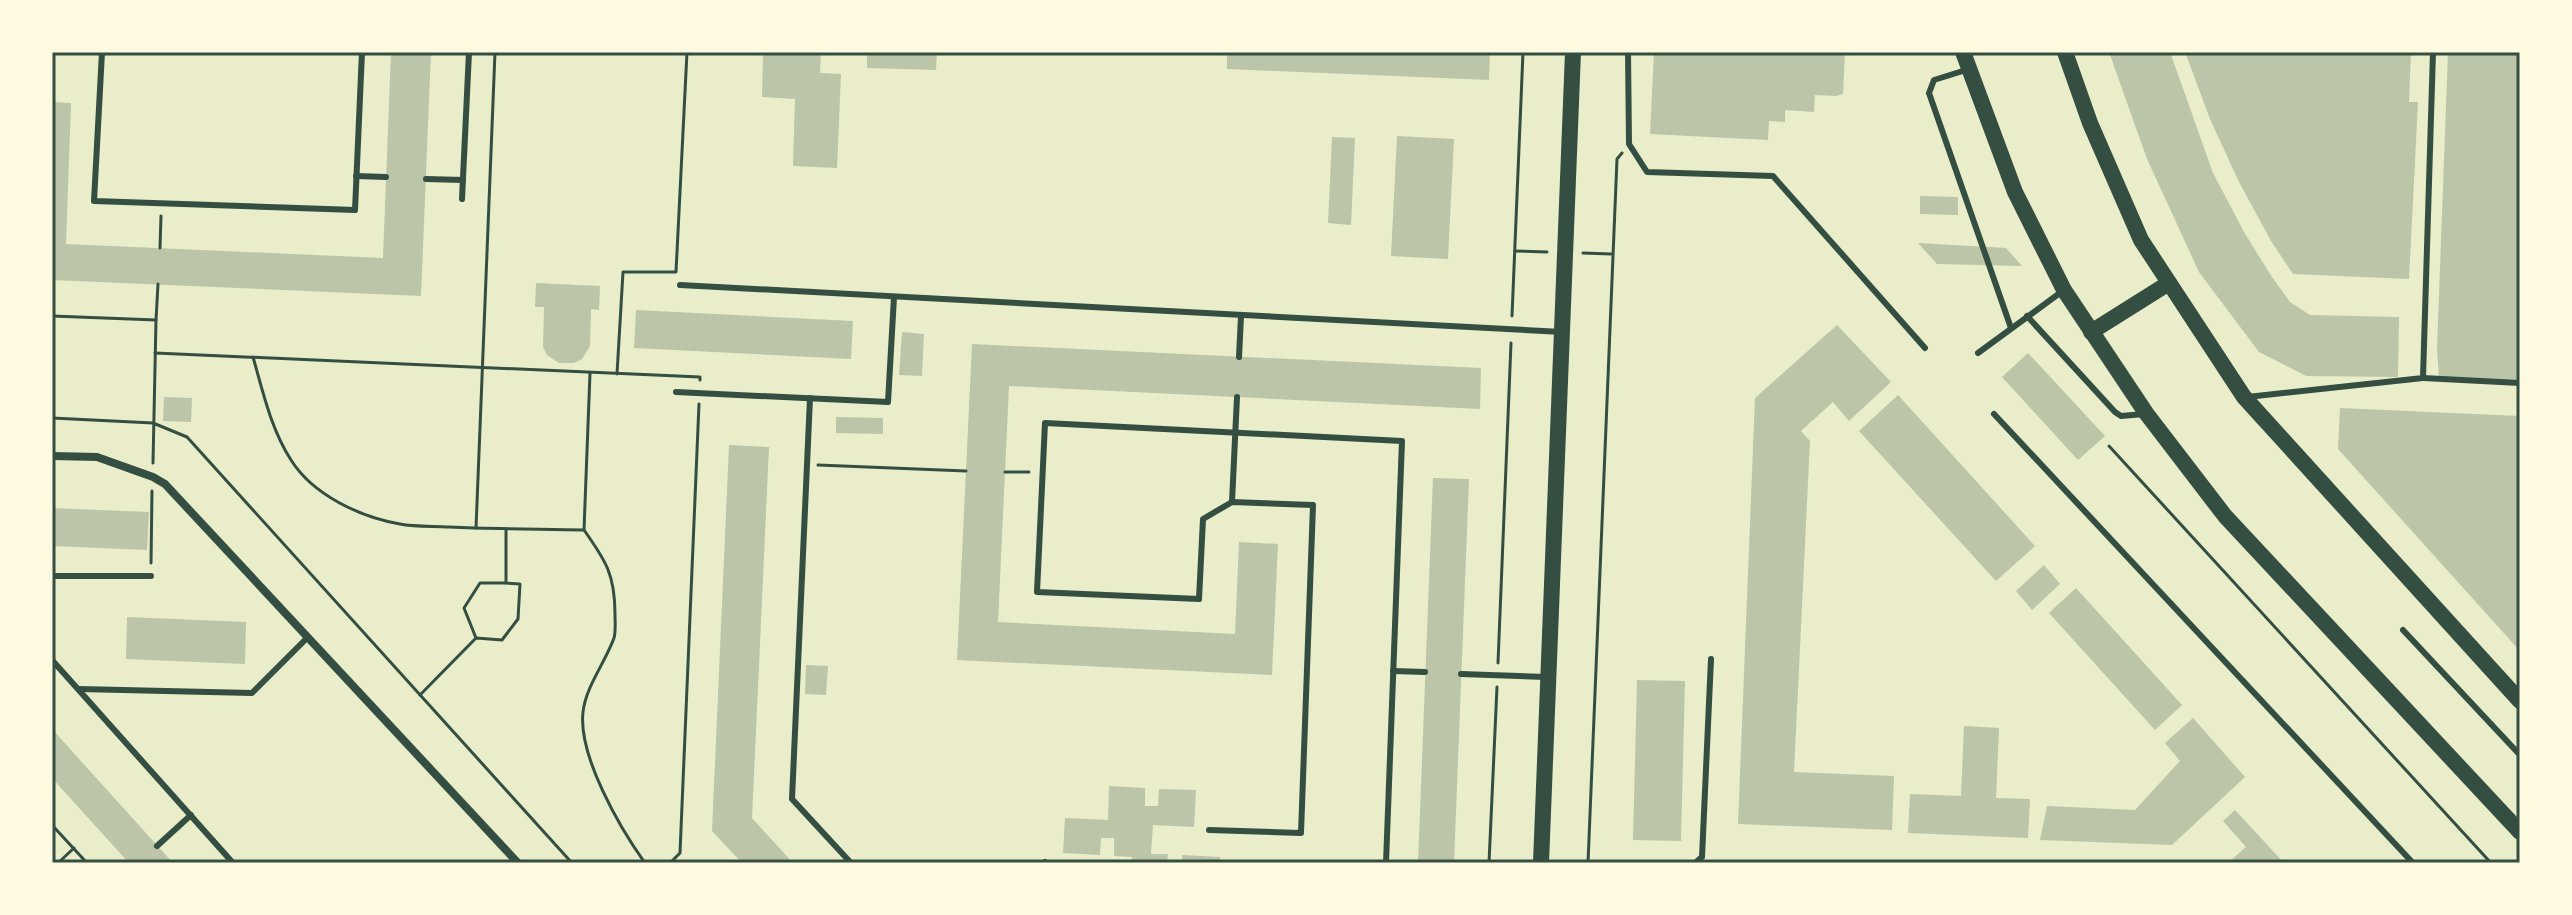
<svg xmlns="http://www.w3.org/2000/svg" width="2572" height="915" font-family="'Alegreya Sans',sans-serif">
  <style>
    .building { fill: #bcc5a7 }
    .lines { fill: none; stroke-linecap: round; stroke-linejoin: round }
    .path { stroke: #344e41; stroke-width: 3 }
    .service { stroke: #344e41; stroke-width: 6 }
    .minor { stroke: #344e41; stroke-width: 8 }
    .secondary { stroke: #344e41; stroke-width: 16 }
    .neatline { fill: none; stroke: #344e41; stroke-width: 3 }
  </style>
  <rect width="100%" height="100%" fill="#e9edc9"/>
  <g class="building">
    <polygon points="391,52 431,52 421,296 52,280 52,102 71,103 66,244 383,258"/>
    <polygon points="763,52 821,52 820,73 841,74 837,168 793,166 795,99 762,97"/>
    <polygon points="867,52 937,52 936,70 867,68"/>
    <polygon points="1227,52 1490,52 1489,80 1227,69"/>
    <polygon points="1654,52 1788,54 1788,52 1845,52 1843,94 1836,96 1815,95 1814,112 1785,110 1785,122 1769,121 1768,140 1650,134"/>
    <polygon points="2109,52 2170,52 2213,173 2244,232 2272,277 2290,302 2310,315 2399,317 2398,377 2306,376 2259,352 2199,272 2147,159"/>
    <polygon points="2185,52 2411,52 2409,102 2418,102 2409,279 2293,274 2271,241 2239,182 2210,119"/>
    <polygon points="2448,52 2520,52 2520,380 2439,378 2437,349"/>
    <polygon points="1397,136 1454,139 1448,259 1391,256"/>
    <polygon points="1332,137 1355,138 1351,225 1328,223"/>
    <polygon points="1920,196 1958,197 1958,215 1920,214"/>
    <polygon points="1918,243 2006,248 2022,266 1937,264"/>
    <polygon points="536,283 600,286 599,310 591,309 590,346 582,359 574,363 559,363 547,355 543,347 544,307 535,307"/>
    <polygon points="636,310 853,321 851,359 634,348"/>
    <polygon points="1837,325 1891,382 1849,421 1833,402 1801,431 1810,441 1794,772 1894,776 1892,830 1738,824 1755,398"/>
    <polygon points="902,332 924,334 922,376 899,375"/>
    <polygon points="972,344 1481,368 1480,409 1009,386 998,622 1235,634 1239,542 1278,544 1272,675 957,660"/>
    <polygon points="2028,353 2105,436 2078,460 2002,377"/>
    <polygon points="1898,395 2035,546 1996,581 1859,431"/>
    <polygon points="164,397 192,398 191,422 163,421"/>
    <polygon points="2340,408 2520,416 2520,651 2338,449"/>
    <polygon points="836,417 883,418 883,434 836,433"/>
    <polygon points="729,445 769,447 752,818 793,863 742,863 712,831"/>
    <polygon points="1433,478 1469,479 1454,863 1418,863"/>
    <polygon points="52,508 149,512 147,550 52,546"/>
    <polygon points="2044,565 2060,584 2032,610 2016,591"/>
    <polygon points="2076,588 2182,705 2155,730 2049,613"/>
    <polygon points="127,617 246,622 245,664 126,659"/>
    <polygon points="806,665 828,666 826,695 805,694"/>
    <polygon points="1637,680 1685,681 1681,841 1633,840"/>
    <polygon points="2193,718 2245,777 2172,845 2040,840 2047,806 2135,810 2180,761 2165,743"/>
    <polygon points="1964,726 1999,728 1996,798 2030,799 2028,838 1908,833 1910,794 1961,796"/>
    <polygon points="52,729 173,863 129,863 52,778"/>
    <polygon points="1109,786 1145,788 1145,806 1158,806 1159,789 1196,790 1194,827 1153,825 1151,854 1168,854 1167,863 1131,863 1132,857 1114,856 1114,838 1101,838 1100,855 1063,853 1065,818 1108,820"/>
    <polygon points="2235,810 2284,863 2228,863 2246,847 2223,821"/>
    <polygon points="1182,855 1220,857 1220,863 1182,863"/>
  </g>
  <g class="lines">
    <g class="path">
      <polyline points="160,248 161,216"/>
      <polyline points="1515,251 1547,252"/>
      <polyline points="1583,253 1611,254"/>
      <polyline points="52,316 156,320 153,463"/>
      <polyline points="1512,316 1523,52"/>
      <polyline points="156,320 158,284"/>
      <polyline points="155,353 700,377 700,380"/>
      <path d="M253,357C263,392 271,429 291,460C313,495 360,517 400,524C415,527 433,526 449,527C494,529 539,529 584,530L590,373"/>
      <polyline points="617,374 623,272 676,272 687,52"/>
      <polyline points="52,418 153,423 187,437 572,863"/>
      <polyline points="2109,446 2491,863"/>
      <polyline points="818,465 966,471"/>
      <polyline points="1005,472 1029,472"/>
      <polyline points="476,528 495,52"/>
      <path d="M584,530C606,561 615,575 615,614C615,622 616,631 614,638C605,663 586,686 583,712C578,756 620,828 645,863"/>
      <polyline points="151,563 152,491"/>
      <polyline points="476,638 464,608 480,583 506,583"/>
      <polyline points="1498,663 1511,343"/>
      <polyline points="420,695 476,638 502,640 518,619 520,584 506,583 506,529"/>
      <polyline points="52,825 87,863"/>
      <polyline points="58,863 74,848"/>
      <polyline points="670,863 680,853 699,404"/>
      <polyline points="1489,863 1497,687"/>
      <polyline points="1588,863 1617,159 1622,153"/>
    </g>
    <g class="service">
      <polyline points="102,52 94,201 355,210 362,52"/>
      <polyline points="1628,52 1629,144 1647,172 1773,176 1925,348"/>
      <polyline points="1966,70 1934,80 1929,93 2011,328"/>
      <polyline points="356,176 386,177"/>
      <polyline points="426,179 463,180"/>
      <polyline points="462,199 469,52"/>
      <polyline points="680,285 1562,332"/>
      <polyline points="2027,316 2115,412 2121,416 2144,414"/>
      <polyline points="1978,353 2064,290"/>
      <polyline points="1239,357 1241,316"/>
      <polyline points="2423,378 2520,383"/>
      <polyline points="676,392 888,402 894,297"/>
      <polyline points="2247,397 2423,378 2433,52"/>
      <polyline points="810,398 792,799 851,863"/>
      <polyline points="1994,414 2413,863"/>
      <polyline points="1232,502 1237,397"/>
      <polyline points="52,576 151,576"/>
      <polyline points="2403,630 2520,755"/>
      <polyline points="52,660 233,863"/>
      <polyline points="1393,671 1425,672"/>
      <polyline points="1461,674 1546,677"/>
      <polyline points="79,689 252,693 308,637"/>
      <polyline points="1209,830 1301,833 1313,505 1232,502 1203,519 1199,599 1037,592 1045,423 1402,441 1386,863"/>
      <polyline points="157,846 191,815"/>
      <polyline points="1044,863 1045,862"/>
      <polyline points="1695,863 1702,857 1711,659"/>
    </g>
    <polyline class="minor" points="52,456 97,457 153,477 165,484 518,863"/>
    <g class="secondary">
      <polyline points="1963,52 2015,192 2064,290 2146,413 2225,516 2520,832"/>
      <polyline points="2065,52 2090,123 2141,240 2244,397 2520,701"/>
      <polyline points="2091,332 2169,283"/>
      <polyline points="1541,863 1573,52"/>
    </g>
  </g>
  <rect width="2572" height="915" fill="none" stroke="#fefae0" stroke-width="108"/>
  <rect x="54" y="54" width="2464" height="807" class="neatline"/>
</svg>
